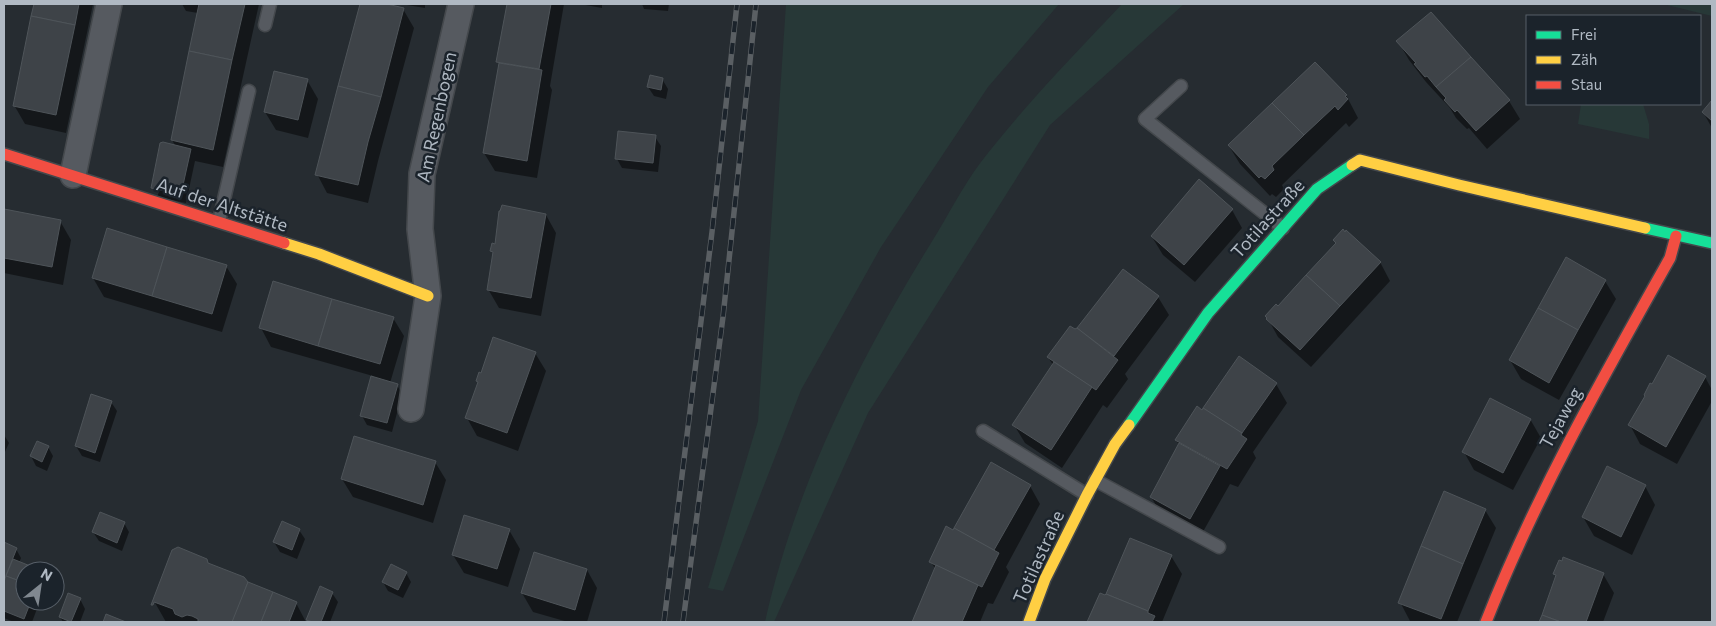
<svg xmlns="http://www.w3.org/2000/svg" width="1716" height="626" font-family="Commissioner,sans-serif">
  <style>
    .green { fill: #273837 }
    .shadow { fill: #0007 }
    .building { fill: #3e4348; stroke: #4e5459 }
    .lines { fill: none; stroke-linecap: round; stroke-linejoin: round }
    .lane-casing { stroke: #44484c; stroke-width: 15 }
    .street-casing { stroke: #44484c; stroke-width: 28 }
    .fast-casing { stroke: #44484c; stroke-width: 14 }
    .slow-casing { stroke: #44484c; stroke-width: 14 }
    .jam-casing { stroke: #44484c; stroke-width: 14 }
    .lane { stroke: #565a60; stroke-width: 12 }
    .street { stroke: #565a60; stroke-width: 25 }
    .fast { stroke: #16e098; stroke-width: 11 }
    .slow { stroke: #ffcf43; stroke-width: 11 }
    .jam { stroke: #f24e42; stroke-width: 11 }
    .rail-casing { stroke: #5a5f63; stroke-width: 5.5 }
    .rail { stroke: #1b232b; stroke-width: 4; stroke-dasharray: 11; stroke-linecap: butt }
    .labels { text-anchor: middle; stroke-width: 5; stroke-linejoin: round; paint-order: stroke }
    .street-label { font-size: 18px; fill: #b0b9c3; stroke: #1b232b }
  </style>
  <rect width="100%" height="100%" fill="#262c31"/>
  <g class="green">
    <polygon points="786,4 1059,4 988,87 881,247 801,390 723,591 708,588 758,421"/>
    <path d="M1122,4H1184L1050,125L868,413L774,622H765C795,487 859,360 931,243C948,216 962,187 981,162C1024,106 1074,55 1122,4Z"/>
    <polygon points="1663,4 1712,4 1712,16"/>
    <polygon points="1581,104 1643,104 1649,124 1649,139 1578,124"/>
  </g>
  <g class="shadow">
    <polygon points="35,4 93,4 66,133 25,124 14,105"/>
    <polygon points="182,4 259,4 223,167 195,161 186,203 157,197 176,147 172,140 198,13 186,11"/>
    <polygon points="361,4 382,4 403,9 414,28 378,161 368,203 327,193 317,174"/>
    <polygon points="401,4 425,4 425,8"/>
    <polygon points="508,4 564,4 550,86 552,90 537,178 495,171 484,153 500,66 498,62"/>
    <polygon points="580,4 602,4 602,8"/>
    <polygon points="642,4 669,4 668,11 644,9"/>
    <polygon points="1431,14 1509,101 1520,119 1487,149 1469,128 1467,129 1456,118 1450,108 1426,82 1409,60 1398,41"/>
    <polygon points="662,79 668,89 666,99 654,96 648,87"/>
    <polygon points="307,80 318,99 308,138 276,130 265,112"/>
    <polygon points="1346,95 1358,118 1349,127 1346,123 1282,185 1284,189 1276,197 1272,194 1270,196 1240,164 1229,146"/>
    <polygon points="1712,102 1712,128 1703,112"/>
    <polygon points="655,137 661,146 658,172 622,168 617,159"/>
    <polygon points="4,210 60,221 71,240 63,285 4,273"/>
    <polygon points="1232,210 1242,228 1195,282 1163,255 1152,237"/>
    <polygon points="546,215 556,233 541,316 499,308 488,289 494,255 492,251 496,245"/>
    <polygon points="1380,262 1390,281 1311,367 1278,337 1268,319"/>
    <polygon points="226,266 237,284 222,332 104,297 93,278"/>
    <polygon points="1123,271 1158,297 1169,315 1125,374 1128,379 1107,408 1103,405 1062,468 1025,443 1014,425 1053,365 1048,357 1076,331"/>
    <polygon points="1605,281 1616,299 1559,400 1521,379 1510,360"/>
    <polygon points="393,318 404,336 390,383 397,385 402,394 392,432 367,425 362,416 373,376 271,347 261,328"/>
    <polygon points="535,353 546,371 518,451 477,436 467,418 479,384 477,381"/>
    <polygon points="1705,377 1712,390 1712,401 1677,464 1640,444 1630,425"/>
    <polygon points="1276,384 1287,403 1253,452 1256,458 1238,487 1230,484 1200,537 1162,515 1151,497 1179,445 1176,440 1202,411"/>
    <polygon points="111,402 117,411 100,462 82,456 76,446"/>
    <polygon points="1530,419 1541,438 1513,490 1474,470 1464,452"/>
    <polygon points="4,435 9,443 4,454"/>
    <polygon points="48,447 53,456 47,471 36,466 31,456"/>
    <polygon points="435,462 446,480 433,523 353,497 342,479"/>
    <polygon points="992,464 1030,486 1040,504 1006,567 1009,572 993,604 988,603 980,622 913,622 936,570 931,562 954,531"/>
    <polygon points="1645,486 1655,505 1632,555 1594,536 1583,517"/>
    <polygon points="1485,510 1496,528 1457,622 1414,622 1410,621 1400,602"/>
    <polygon points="124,523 129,532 122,551 99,541 93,532"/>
    <polygon points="299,530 305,539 297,559 280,552 274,542"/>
    <polygon points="509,530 520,549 508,587 464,573 453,555"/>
    <polygon points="4,544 16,549 21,558 19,563 39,571 25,571 25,601 40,601 32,622 14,622 4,618"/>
    <polygon points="1171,556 1182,574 1162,622 1088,622 1101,595 1106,597"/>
    <polygon points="209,564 247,583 296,603 306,622 166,622 154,601"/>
    <polygon points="587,570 597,588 587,622 568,622 533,612 522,593"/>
    <polygon points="406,573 411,582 403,598 388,591 383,582"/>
    <polygon points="1555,574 1603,574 1614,593 1603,622 1540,622 1557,577"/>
    <polygon points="332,593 338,602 330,622 309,622 308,620"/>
    <polygon points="80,599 85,609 80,622 63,622 60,617"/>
  </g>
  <g class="building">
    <polygon points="34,4 79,4 75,25 31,16"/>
    <polygon points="199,4 245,4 232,60 189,51"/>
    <polygon points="360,4 387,4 404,8 381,97 338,86"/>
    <polygon points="507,4 551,4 539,69 496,62"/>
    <polygon points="1431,12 1471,57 1436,87 1427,76 1425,77 1414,64 1416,63 1396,41"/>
    <polygon points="31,16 75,25 56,115 13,106"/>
    <polygon points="189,51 232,60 213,150 171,140"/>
    <polygon points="1471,57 1510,100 1476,131 1457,110 1455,112 1444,100 1446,98 1436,87"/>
    <polygon points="1315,62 1347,95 1345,96 1348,99 1338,110 1335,106 1304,135 1272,103"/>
    <polygon points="499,63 542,70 527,161 483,153"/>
    <polygon points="274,71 308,79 298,120 264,112"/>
    <polygon points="650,75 663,78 661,90 647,87"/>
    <polygon points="338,86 381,97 368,142 358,185 315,175"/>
    <polygon points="1712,100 1712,121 1702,112"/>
    <polygon points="1272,103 1304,135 1272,166 1274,170 1265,179 1261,176 1259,178 1228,145"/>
    <polygon points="618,131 656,135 653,163 615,159"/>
    <polygon points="163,142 191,149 181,194 151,188 160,143"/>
    <polygon points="1199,179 1233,209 1184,265 1151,236"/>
    <polygon points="502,205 546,214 531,298 487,290 493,252 490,251 492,243 495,244 499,211 500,211"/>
    <polygon points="4,209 61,220 52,267 4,258"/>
    <polygon points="107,228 167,247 152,296 92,278"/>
    <polygon points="1343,229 1345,232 1346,230 1381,262 1340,306 1306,275 1336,243 1333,240"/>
    <polygon points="167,247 227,265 212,314 152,296"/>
    <polygon points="1566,257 1606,280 1578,330 1538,308"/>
    <polygon points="1123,269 1159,296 1114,356 1077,328"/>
    <polygon points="1306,275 1340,306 1300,350 1266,319 1267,318 1265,316 1276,304 1278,306"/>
    <polygon points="273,281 332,299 318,346 259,328"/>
    <polygon points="332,299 394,317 380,364 318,346"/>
    <polygon points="1538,308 1578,330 1549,383 1509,360"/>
    <polygon points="1070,326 1075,329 1077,328 1118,360 1096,390 1047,357"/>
    <polygon points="493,337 536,352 507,433 465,418 478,382 476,381 479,372 481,373"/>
    <polygon points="1668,355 1706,376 1666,447 1628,425 1645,396 1644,395 1650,383 1652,384"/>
    <polygon points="1239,356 1277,383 1242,433 1203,408"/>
    <polygon points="1054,362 1092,387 1051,450 1012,425"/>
    <polygon points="371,376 398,384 387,423 360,416"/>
    <polygon points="91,394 112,401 95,453 75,446"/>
    <polygon points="1490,398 1531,419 1503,473 1462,452"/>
    <polygon points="1197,406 1202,410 1203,408 1242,433 1241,435 1247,439 1227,469 1175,440"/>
    <polygon points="354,436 436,461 423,505 341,479"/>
    <polygon points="37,441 49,446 42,462 30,456"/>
    <polygon points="1179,443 1220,466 1190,519 1150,497"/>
    <polygon points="991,462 1031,485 994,550 954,528"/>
    <polygon points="1607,466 1646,485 1621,537 1582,517"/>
    <polygon points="1444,491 1486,509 1463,564 1421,546"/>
    <polygon points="100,512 125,522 117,543 92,532"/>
    <polygon points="464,515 510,529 497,569 452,555"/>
    <polygon points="282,521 300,529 292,550 273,542"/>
    <polygon points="946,526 953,530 954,528 999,553 982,587 929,562"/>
    <polygon points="1130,538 1172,555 1148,611 1106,594"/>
    <polygon points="4,542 17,548 4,580"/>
    <polygon points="1421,546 1463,564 1441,619 1398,603"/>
    <polygon points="178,547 207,559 208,563 244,577 248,582 233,622 198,622 198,619 192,616 187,615 182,617 175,614 173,609 154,602 153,605 151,605 172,550"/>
    <polygon points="534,552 587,569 575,610 521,593"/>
    <polygon points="1563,557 1604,573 1586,622 1561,622 1542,615 1556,575 1553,574 1559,560 1562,561"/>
    <polygon points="13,559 40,570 40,571 25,571 25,583 6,576"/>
    <polygon points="391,564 407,572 398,590 382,582"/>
    <polygon points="936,565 978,585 962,622 912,622"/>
    <polygon points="6,576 25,583 25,601 31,601 24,619 4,611 4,582"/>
    <polygon points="248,582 273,592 261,622 232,622"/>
    <polygon points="320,586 333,592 321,622 313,622 306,620"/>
    <polygon points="273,592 297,602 289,622 261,622"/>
    <polygon points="68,593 81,598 71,622 59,617"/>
    <polygon points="1100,593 1105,595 1106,594 1148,611 1148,613 1155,616 1152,622 1087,622"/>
    <polygon points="106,614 126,622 103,622"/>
    <polygon points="1542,615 1561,622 1539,622"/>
  </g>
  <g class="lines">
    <g class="lane-casing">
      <g id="lane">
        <polyline points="265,25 270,4"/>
        <polyline points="1181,86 1145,119 1283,228"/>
        <polyline points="219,221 249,91"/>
        <polyline points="983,431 1087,495"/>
        <polyline points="1095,480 1219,547"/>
      </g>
    </g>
    <g class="street-casing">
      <g id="street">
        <polyline points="73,175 109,4"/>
        <polyline points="411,409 428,296 420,229 422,174 461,4"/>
      </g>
    </g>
    <g class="fast-casing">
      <g id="fast">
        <polyline points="1645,228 1712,243"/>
        <polyline points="1129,425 1208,313 1317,189 1352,165"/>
      </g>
    </g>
    <g class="slow-casing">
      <g id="slow">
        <polyline points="1352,165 1360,160 1459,185 1645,228"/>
        <polyline points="284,243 319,254 428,296"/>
        <polyline points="1029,622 1045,579 1087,495 1115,444 1129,425"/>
      </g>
    </g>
    <g class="jam-casing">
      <g id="jam">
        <polyline points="4,154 284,243"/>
        <path d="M1486,622C1536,495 1603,377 1670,258L1676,236"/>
      </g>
    </g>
    <use href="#lane" class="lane"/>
    <use href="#street" class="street"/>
    <use href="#fast" class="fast"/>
    <use href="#slow" class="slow"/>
    <use href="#jam" class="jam"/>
    <g class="rail-casing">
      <g id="rail">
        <polyline points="664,622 712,232 737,4"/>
        <polyline points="683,622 723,317 756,4"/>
      </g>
    </g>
    <use href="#rail" class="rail"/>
  </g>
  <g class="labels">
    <g class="street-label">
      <text transform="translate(437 117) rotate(-78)" y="6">Am Regenbogen</text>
      <text transform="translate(222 205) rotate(18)" y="6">Auf der Altstätte</text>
      <text transform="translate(1268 219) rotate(-48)" y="6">Totilastraße</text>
      <text transform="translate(1561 418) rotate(-61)" y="6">Tejaweg</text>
      <text transform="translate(1039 557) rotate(-66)" y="6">Totilastraße</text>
    </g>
  </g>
  <rect width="1716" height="626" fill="none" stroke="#b0b9c3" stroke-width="10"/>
  <rect x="1526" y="15" width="175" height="90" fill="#1b232b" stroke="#575f68"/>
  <rect x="1536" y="31" width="25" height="8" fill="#16e098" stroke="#575f68"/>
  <text x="1571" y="40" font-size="15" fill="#b0b9c3">Frei</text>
  <rect x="1536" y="56" width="25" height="8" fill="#ffcf43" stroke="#575f68"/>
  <text x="1571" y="65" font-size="15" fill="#b0b9c3">Zäh</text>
  <rect x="1536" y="81" width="25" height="8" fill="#f24e42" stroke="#575f68"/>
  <text x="1571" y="90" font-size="15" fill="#b0b9c3">Stau</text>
  <g transform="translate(40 586) rotate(30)"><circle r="24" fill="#1b232b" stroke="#575f68"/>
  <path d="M0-4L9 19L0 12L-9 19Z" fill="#808890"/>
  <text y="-8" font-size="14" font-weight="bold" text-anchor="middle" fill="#b0b9c3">N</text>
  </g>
</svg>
